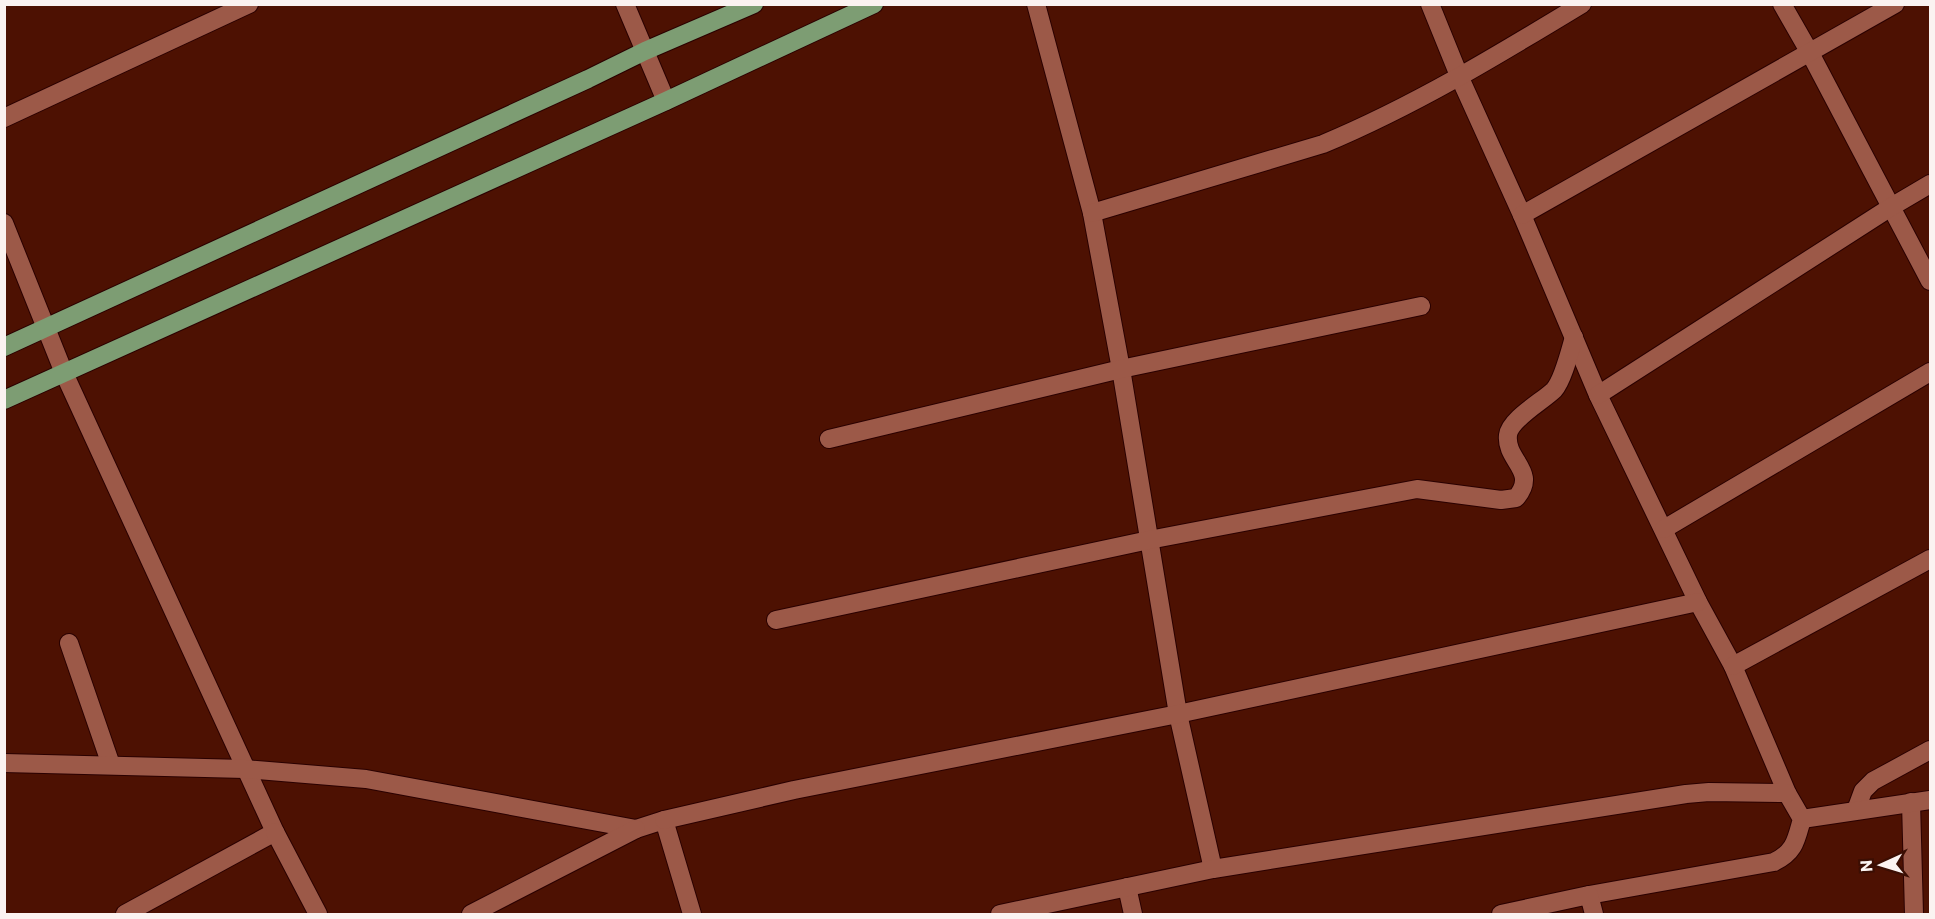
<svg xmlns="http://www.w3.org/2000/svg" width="1935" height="919" font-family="Commissioner,sans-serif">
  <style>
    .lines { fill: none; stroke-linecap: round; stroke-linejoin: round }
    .minor-casing { stroke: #2a0100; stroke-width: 20 }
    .major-casing { stroke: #2a0100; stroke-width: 20 }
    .minor { stroke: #9c5948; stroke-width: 18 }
    .major { stroke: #7d9d73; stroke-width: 18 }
  </style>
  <rect width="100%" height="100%" fill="#4d1102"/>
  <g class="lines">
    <g class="minor-casing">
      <g id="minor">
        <polyline points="625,4 666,101"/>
        <polyline points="1036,4 1092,213 1121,369 1178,714 1213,869"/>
        <path d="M1430,4L1460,78L1522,215L1598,395L1698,602L1733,666L1787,793L1802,819C1796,840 1795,852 1774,862L1589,895"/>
        <polyline points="1782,4 1810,53 1930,281"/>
        <polyline points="4,118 249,4"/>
        <path d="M1092,213L1323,144C1414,106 1498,55 1582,4"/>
        <polyline points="1522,215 1895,4"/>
        <polyline points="4,223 64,373 275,832 125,914"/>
        <polyline points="1598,395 1891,207 1930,184"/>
        <polyline points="829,439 1121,369 1421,306"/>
        <polyline points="1664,529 1930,372"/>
        <path d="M776,620L1149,540L1417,489L1501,500L1516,498C1539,471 1505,461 1508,435C1510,419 1543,401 1554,390C1563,380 1570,351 1574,337"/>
        <polyline points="69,643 111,765"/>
        <polyline points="1733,666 1930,559"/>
        <polyline points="4,763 245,769 366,779 636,829 664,820 692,914"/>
        <polyline points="1911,802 1914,914"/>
        <polyline points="1856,810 1863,791 1873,781 1930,750"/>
        <polyline points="1802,819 1930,800"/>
        <polyline points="664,820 794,790 1178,714 1698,602"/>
        <polyline points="275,832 318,914"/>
        <polyline points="1127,887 1133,914"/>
        <polyline points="471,914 636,829"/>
        <polyline points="1000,914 1213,869 1686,794 1709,792 1787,793"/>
        <polyline points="1501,914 1589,895 1594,914"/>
      </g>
    </g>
    <g class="major-casing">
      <g id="major">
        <polyline points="4,347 588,79 645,51 754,4"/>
        <polyline points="4,400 666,101 874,4"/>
      </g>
    </g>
    <use href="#minor" class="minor"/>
    <use href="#major" class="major"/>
  </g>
  <rect width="1935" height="919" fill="none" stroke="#fbf3f1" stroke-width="12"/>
  <g transform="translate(1881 865) rotate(266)" stroke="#3b0e03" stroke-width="4.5" paint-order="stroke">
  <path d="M0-4.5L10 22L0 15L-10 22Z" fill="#fbf3f1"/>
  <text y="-9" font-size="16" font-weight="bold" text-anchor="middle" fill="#fbf3f1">N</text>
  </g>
</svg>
